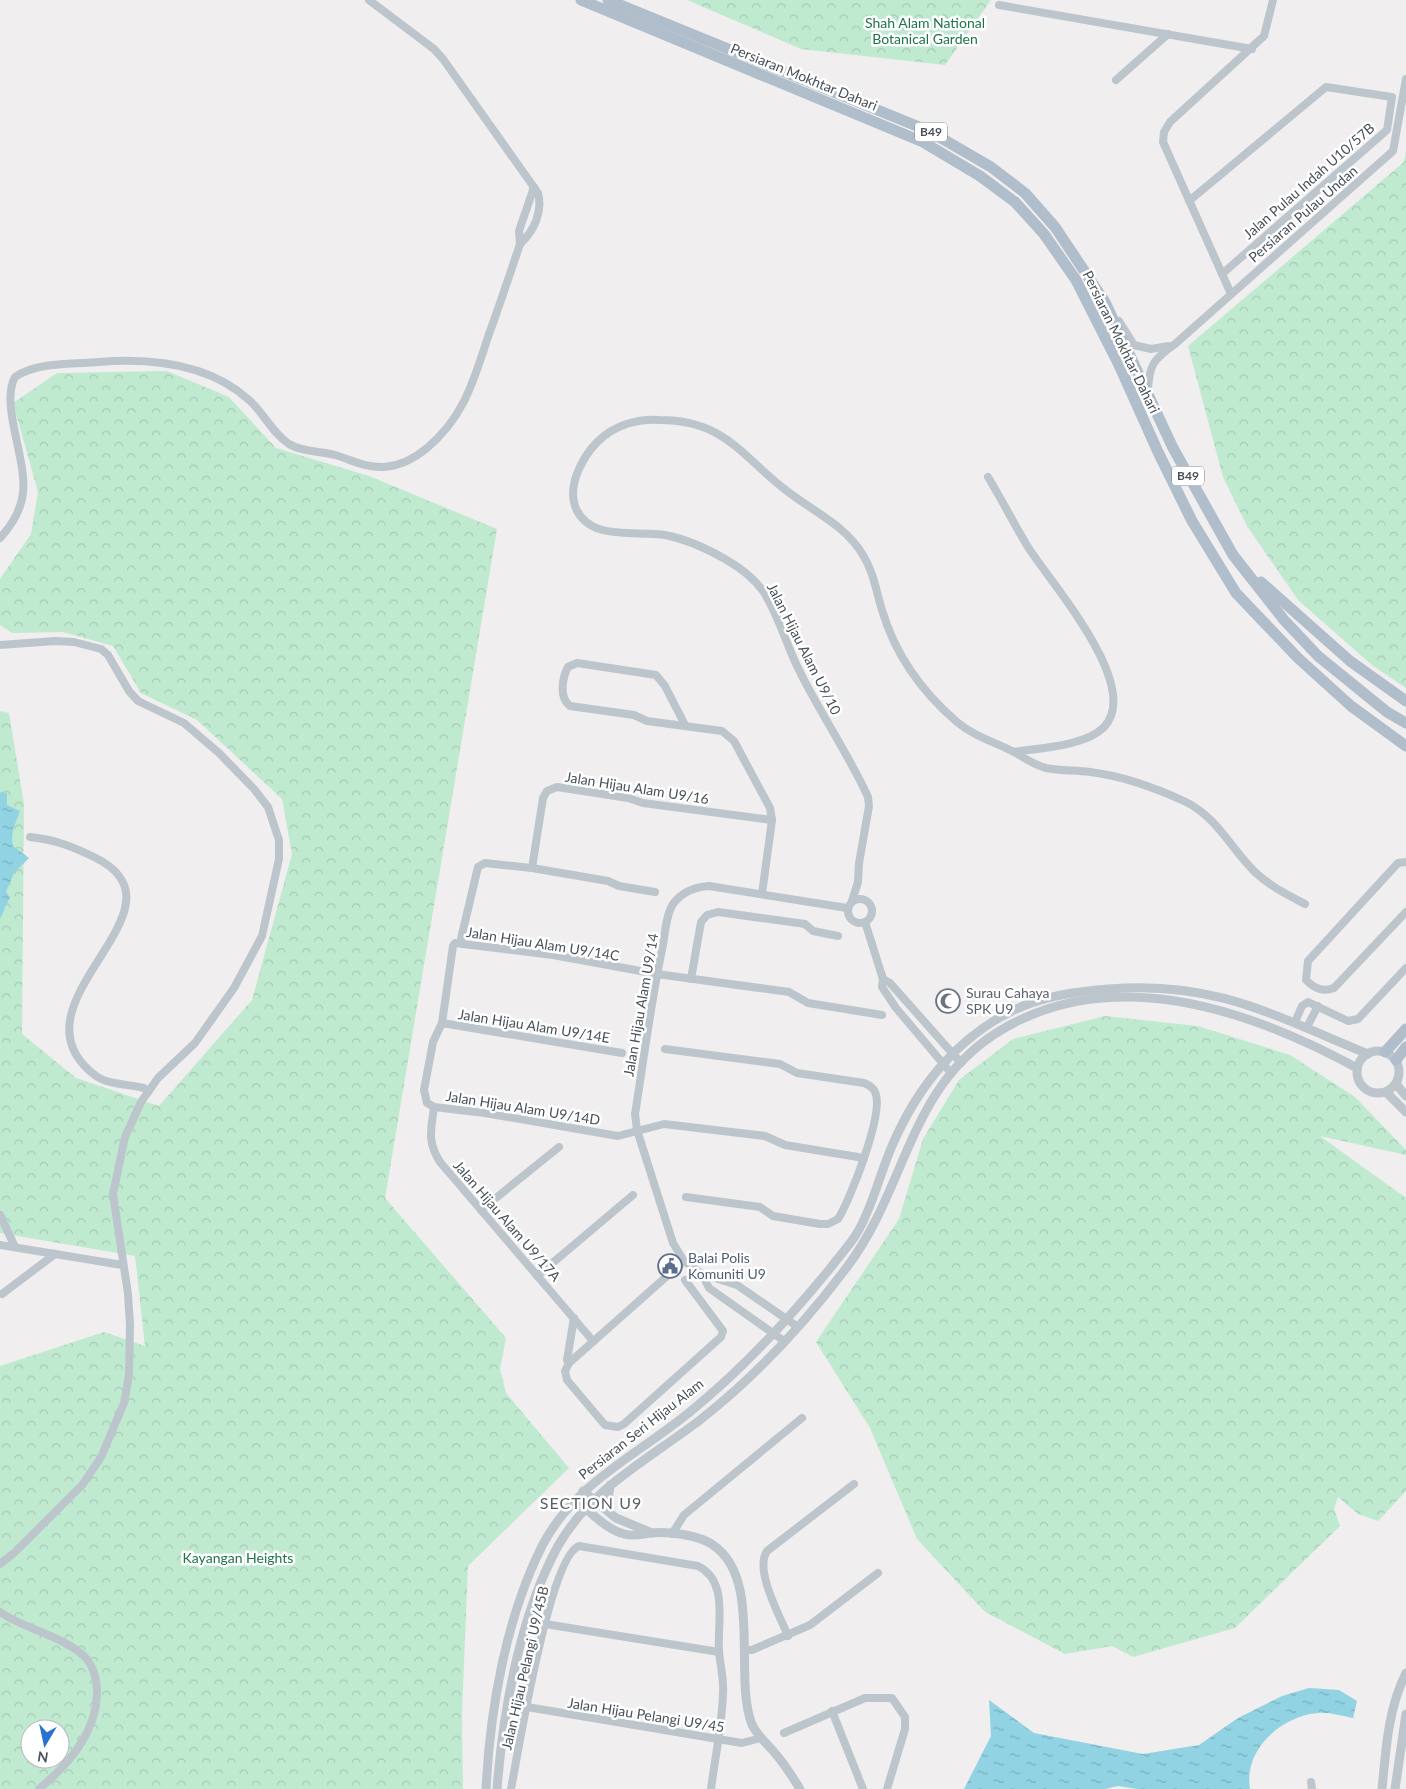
<svg xmlns="http://www.w3.org/2000/svg" width="1406" height="1789" font-family="Lato,sans-serif">
  <style>
    .forest { fill: url(#forest-crowns); fill-rule: evenodd }
    .water { fill: url(#water-ripples) }
    .lines { fill: none; stroke-linecap: round; stroke-linejoin: round }
    .minor { stroke: #bdc5cc; stroke-width: 8 }
    .tertiary { stroke: #bdc5cc; stroke-width: 9 }
    .primary { stroke: #b0bdca; stroke-width: 11 }
    .labels { text-anchor: middle; stroke-width: 5; stroke-linejoin: round; paint-order: stroke }
    .shield { fill: #fff; stroke: #7f858b; stroke-width: 1 }
    .shield-label { font-size: 12px; font-weight: bold; fill: #485159 }
    .park-label { font-size: 14px; fill: #1f7449; stroke: #fff }
    .street-label { font-size: 14px; fill: #485159; stroke: #fff }
    .worship-label { font-size: 14px; fill: #5b616d; stroke: #fff; text-anchor: start }
    .service-label { font-size: 14px; fill: #4e5e75; stroke: #fff; text-anchor: start }
    .quarter-label { font-size: 16px; letter-spacing: 1px; fill: #5b5e62; stroke: #fff }
  </style>
  <defs>
    <pattern id="forest-crowns" width="20" height="18" patternUnits="userSpaceOnUse" patternTransform="scale(1.25)"><rect width="20" height="18" fill="#c0ead0"/><path d="M2 6a3 3 0 1 1 6 0M12 15a3 3 0 1 1 6 0" fill="none" stroke="#a6cab5"/></pattern>
    <pattern id="water-ripples" width="26" height="14" patternUnits="userSpaceOnUse" patternTransform="scale(1.25)"><rect width="26" height="14" fill="#91d3e3"/><path d="M2 4q2-2 4 0t4 0M15 11q2-2 4 0t4 0" fill="none" stroke="#78aebb"/></pattern>
  </defs>
  <rect width="100%" height="100%" fill="#f0eeee"/>
  <g class="forest">
    <polygon points="687,0 991,0 945,65 801,49"/>
    <polygon points="1406,151 1406,688 1373,666 1298,600 1247,526 1223,477 1188,346 1404,162"/>
    <path d="M167,371L229,397L276,448L369,476L497,529L385,1198L506,1338L500,1369L506,1393L569,1468L468,1566L462,1712L463,1789H0V1366L104,1332L145,1346L135,1256L0,1233V711L9,713L24,804L22,1034L76,1078L159,1106L252,1000L292,854L282,799L197,720L141,693L113,646L63,632L12,633L0,625V579L31,534L38,492L13,403L57,373ZM30,1729H60V1759H30Z"/>
    <polygon points="1105,1016 1198,1026 1290,1055 1355,1097 1406,1150 1406,1155 1320,1136 1406,1198 1406,1491 1378,1521 1358,1514 1338,1497 1334,1509 1340,1526 1235,1628 1133,1657 1112,1646 1065,1654 985,1612 917,1539 870,1428 816,1342 899,1219 923,1139 959,1080 1013,1039"/>
  </g>
  <g class="water">
    <path d="M0,792L7,793V805L20,811C16,824 10,831 13,846L29,858L14,873L6,892L10,897L0,919Z"/>
    <path d="M1309,1688L1339,1690L1357,1701L1353,1718C1342,1716 1329,1712 1318,1713C1281,1716 1243,1750 1250,1789H1137L1118,1786L1105,1789H964L991,1736L989,1700L1034,1733L1143,1754L1199,1745L1238,1718L1282,1696Z"/>
  </g>
  <g class="lines">
    <g class="minor">
      <path d="M369,0L434,49L443,59L538,193C543,212 534,231 520,244"/>
      <polyline points="999,5 1252,49"/>
      <polyline points="1116,80 1168,34"/>
      <polyline points="1189,201 1326,87 1392,97 1387,130 1222,274"/>
      <polyline points="1231,294 1163,142 1164,132 1170,122 1264,36 1273,0"/>
      <polyline points="1119,321 1134,345 1151,349 1169,346"/>
      <path d="M1148,391C1149,364 1154,359 1175,344L1393,151L1406,79"/>
      <path d="M988,477C1002,500 1014,524 1028,547C1050,582 1143,686 1104,727C1086,746 1039,748 1014,752"/>
      <path d="M0,538C12,525 21,511 23,493C27,459 0,404 15,377C37,362 73,364 99,362C150,358 209,364 249,400C264,413 272,433 289,444C302,452 320,451 335,455C352,460 366,468 384,467C400,466 415,458 427,448C465,416 474,379 489,334C500,304 510,274 520,244L519,231L534,187"/>
      <polyline points="0,645 55,641 74,642 101,649 108,655 129,691 138,701 184,723 219,753 254,789 268,807 279,840 279,859 262,936 234,988 195,1043 158,1078 141,1102 125,1137 113,1194 128,1294 130,1325 129,1375 124,1403 101,1457 83,1484 14,1553 0,1564"/>
      <path d="M685,725L665,686L656,675L577,663L568,667C562,678 559,698 570,706L634,715L647,721L722,731L734,741L770,808L772,820L762,894"/>
      <path d="M30,837C56,840 71,846 94,857C201,909 0,1004 96,1076C109,1085 128,1084 144,1088L148,1092"/>
      <path d="M1406,862L1398,863L1308,961L1306,980C1315,989 1323,992 1334,988L1406,912"/>
      <polyline points="532,868 543,798 547,791 557,787 628,798 643,803 772,820"/>
      <circle cx="860" cy="911" r="12"/>
      <path d="M852,901L858,882L859,863L869,806L868,797C848,753 820,713 799,670C786,645 779,615 763,591C753,577 739,567 725,559C706,548 686,539 665,535C635,530 588,542 575,506C567,482 586,450 604,436C620,424 639,419 659,420C725,420 740,455 787,491C814,512 845,525 863,555C874,573 876,591 882,610C895,654 922,692 957,722C975,737 995,742 1014,752C1025,758 1034,765 1046,768C1061,771 1075,770 1090,772C1123,776 1156,788 1186,802C1218,818 1231,849 1256,873C1270,886 1288,895 1305,904"/>
      <polyline points="865,922 883,979"/>
      <polyline points="460,943 478,867 485,863 532,868 608,881 619,886 655,892"/>
      <polyline points="691,979 701,922 707,915 718,912 805,924 813,931 838,936"/>
      <polyline points="883,979 882,987 896,1008 951,1073"/>
      <polyline points="883,979 890,983 961,1063"/>
      <polyline points="1295,1022 1302,1006 1308,1002 1348,1021 1358,1019 1406,968"/>
      <polyline points="442,1023 622,1053"/>
      <polyline points="1307,1027 1318,1006"/>
      <path d="M665,1049L780,1064L797,1073L864,1083C869,1085 873,1087 875,1092C885,1112 850,1200 838,1219L828,1224H820L773,1216L760,1207L686,1197"/>
      <path d="M434,1107C431,1130 427,1142 440,1162L593,1341"/>
      <polyline points="864,1158 785,1145 765,1136 664,1124 618,1136 485,1113 434,1107 427,1103 424,1090 433,1042 442,1023 453,946 455,943 553,955 657,974 789,992 808,1003 882,1015"/>
      <polyline points="481,1210 559,1147"/>
      <polyline points="0,1215 15,1247"/>
      <polyline points="0,1245 122,1265"/>
      <polyline points="684,1261 569,1363 565,1371 567,1380 605,1425 618,1427 624,1424 721,1337 723,1331 685,1280"/>
      <polyline points="702,1274 709,1288 784,1341"/>
      <polyline points="537,1276 633,1195"/>
      <polyline points="2,1294 55,1254"/>
      <path d="M798,1327L737,1285L702,1274L684,1261L673,1243L637,1130L635,1114C644,1058 651,1001 663,945C665,933 666,915 673,904C682,892 694,887 709,886L847,908"/>
      <polyline points="569,1363 567,1360 574,1318"/>
      <polyline points="672,1534 684,1515 802,1418"/>
      <path d="M0,1612C26,1630 61,1635 84,1656C93,1665 97,1679 97,1691C97,1732 69,1764 39,1789"/>
      <polyline points="545,1624 719,1652"/>
      <path d="M788,1636C780,1616 754,1570 767,1551L854,1484"/>
      <polyline points="744,1650 752,1650 810,1625 878,1573"/>
      <polyline points="527,1707 742,1743 761,1738"/>
      <polyline points="832,1711 863,1789"/>
      <polyline points="784,1733 865,1698 892,1698 905,1717 905,1729 887,1789"/>
      <polyline points="1311,1782 1312,1789"/>
      <path d="M511,1789C518,1753 549,1557 579,1546L698,1566C729,1581 717,1623 719,1651C720,1665 724,1678 723,1693C722,1725 715,1758 711,1789"/>
    </g>
    <g class="tertiary">
      <circle cx="1378" cy="1072" r="21"/>
      <polyline points="1396,1084 1406,1096"/>
      <polyline points="1386,1092 1406,1112"/>
      <polyline points="583,1491 616,1518 652,1533"/>
      <path d="M581,1504C593,1515 608,1530 624,1534C634,1537 642,1534 651,1533C668,1531 699,1535 713,1545C762,1578 734,1672 751,1722C755,1734 766,1742 774,1752C784,1763 792,1776 800,1789"/>
      <polyline points="607,1510 610,1485"/>
      <path d="M486,1789C490,1709 506,1618 542,1546C575,1482 638,1455 691,1411C744,1368 789,1319 832,1266C840,1255 850,1245 857,1233C872,1209 880,1173 892,1146C918,1085 961,1032 1023,1006C1051,995 1079,991 1109,989C1214,980 1275,1016 1368,1054"/>
      <path d="M497,1789C503,1711 520,1615 558,1546C591,1488 649,1459 700,1420C755,1377 805,1323 847,1267C912,1181 908,1071 1022,1019C1132,968 1258,1014 1357,1068"/>
      <path d="M1382,1789C1386,1749 1388,1709 1406,1673"/>
      <polyline points="1395,1789 1406,1714"/>
    </g>
    <g class="primary">
      <polyline points="581,0 923,142 980,176 1015,202 1044,234 1076,280 1119,365 1158,452 1192,521 1236,593 1298,658 1351,706 1406,746"/>
      <polyline points="608,0 929,131 991,167 1025,193 1055,227 1105,302 1173,448 1233,555 1284,620 1318,656 1387,712 1406,723"/>
      <polyline points="1261,582 1350,661 1406,701"/>
      <polyline points="1385,1052 1406,1029"/>
      <polyline points="1396,1060 1406,1047"/>
    </g>
  </g>
  <defs>
    <g id="mosque-ring" transform="scale(1.25)"><circle r="9.5" fill="#fff" stroke="#6b7280" stroke-width="1.5"/><path d="M3.5-4.9A6 6 0 1 0 3.5 4.9A5 5 0 1 1 3.5-4.9Z" fill="#6b7280"/></g>
    <g id="civic-ring" transform="scale(1.25)"><circle r="9.5" fill="#fff" stroke="#5c6f8a" stroke-width="1.5"/><path d="M-.6-6.5H3V-4.5H.6V-3L4-1V1h2V6H-6V1h2V-1L-.6-3ZM-1.2 2.5V6h2.4V2.5Z" fill="#5c6f8a"/></g>
  </defs>
  <g fill-rule="evenodd">
    <use href="#mosque-ring" x="948" y="1001"/>
    <use href="#civic-ring" x="670" y="1266"/>
  </g>
  <g class="labels">
    <g class="shield">
      <rect x="915" y="122.5" width="32" height="19" rx="4"/>
      <rect x="1172" y="466.5" width="32" height="19" rx="4"/>
    </g>
    <g class="shield-label">
      <text x="931" y="136">B49</text>
      <text x="1188" y="480">B49</text>
    </g>
    <g class="park-label">
      <text x="925" y="28">Shah Alam National<tspan x="925" dy="16">Botanical Garden</tspan></text>
      <text x="238" y="1563">Kayangan Heights</text>
    </g>
    <g class="street-label">
      <text transform="translate(804 77) rotate(22)" y="5">Persiaran Mokhtar Dahari</text>
      <text transform="translate(1309 181) rotate(-41)" y="5">Jalan Pulau Indah U10/57B</text>
      <text transform="translate(1303 214) rotate(-41)" y="5">Persiaran Pulau Undan</text>
      <text transform="translate(1121 342) rotate(64)" y="5">Persiaran Mokhtar Dahari</text>
      <text transform="translate(804 649) rotate(63)" y="5">Jalan Hijau Alam U9/10</text>
      <text transform="translate(637 788) rotate(9)" y="5">Jalan Hijau Alam U9/16</text>
      <text transform="translate(543 944) rotate(9)" y="5">Jalan Hijau Alam U9/14C</text>
      <text transform="translate(641 1005) rotate(-80)" y="5">Jalan Hijau Alam U9/14</text>
      <text transform="translate(534 1026) rotate(9)" y="5">Jalan Hijau Alam U9/14E</text>
      <text transform="translate(523 1108) rotate(9)" y="5">Jalan Hijau Alam U9/14D</text>
      <text transform="translate(507 1221) rotate(49)" y="5">Jalan Hijau Alam U9/17A</text>
      <text transform="translate(641 1429) rotate(-38)" y="5">Persiaran Seri Hijau Alam</text>
      <text transform="translate(525 1668) rotate(-77)" y="5">Jalan Hijau Pelangi U9/45B</text>
      <text transform="translate(646 1715) rotate(9)" y="5">Jalan Hijau Pelangi U9/45</text>
    </g>
    <g class="worship-label">
      <text x="966" y="998">Surau Cahaya<tspan x="966" dy="16">SPK U9</tspan></text>
    </g>
    <g class="service-label">
      <text x="688" y="1263">Balai Polis<tspan x="688" dy="16">Komuniti U9</tspan></text>
    </g>
    <g class="quarter-label">
      <text x="591" y="1509">SECTION U9</text>
    </g>
  </g>
  <g transform="translate(45 1744) rotate(189)"><circle r="24" fill="#ffffff" stroke="#b6b9bd"/>
  <path d="M0-4L9 19L0 12L-9 19Z" fill="#2973cf"/>
  <text y="-8" font-size="14" font-weight="bold" text-anchor="middle" fill="#485159">N</text>
  </g>
</svg>
